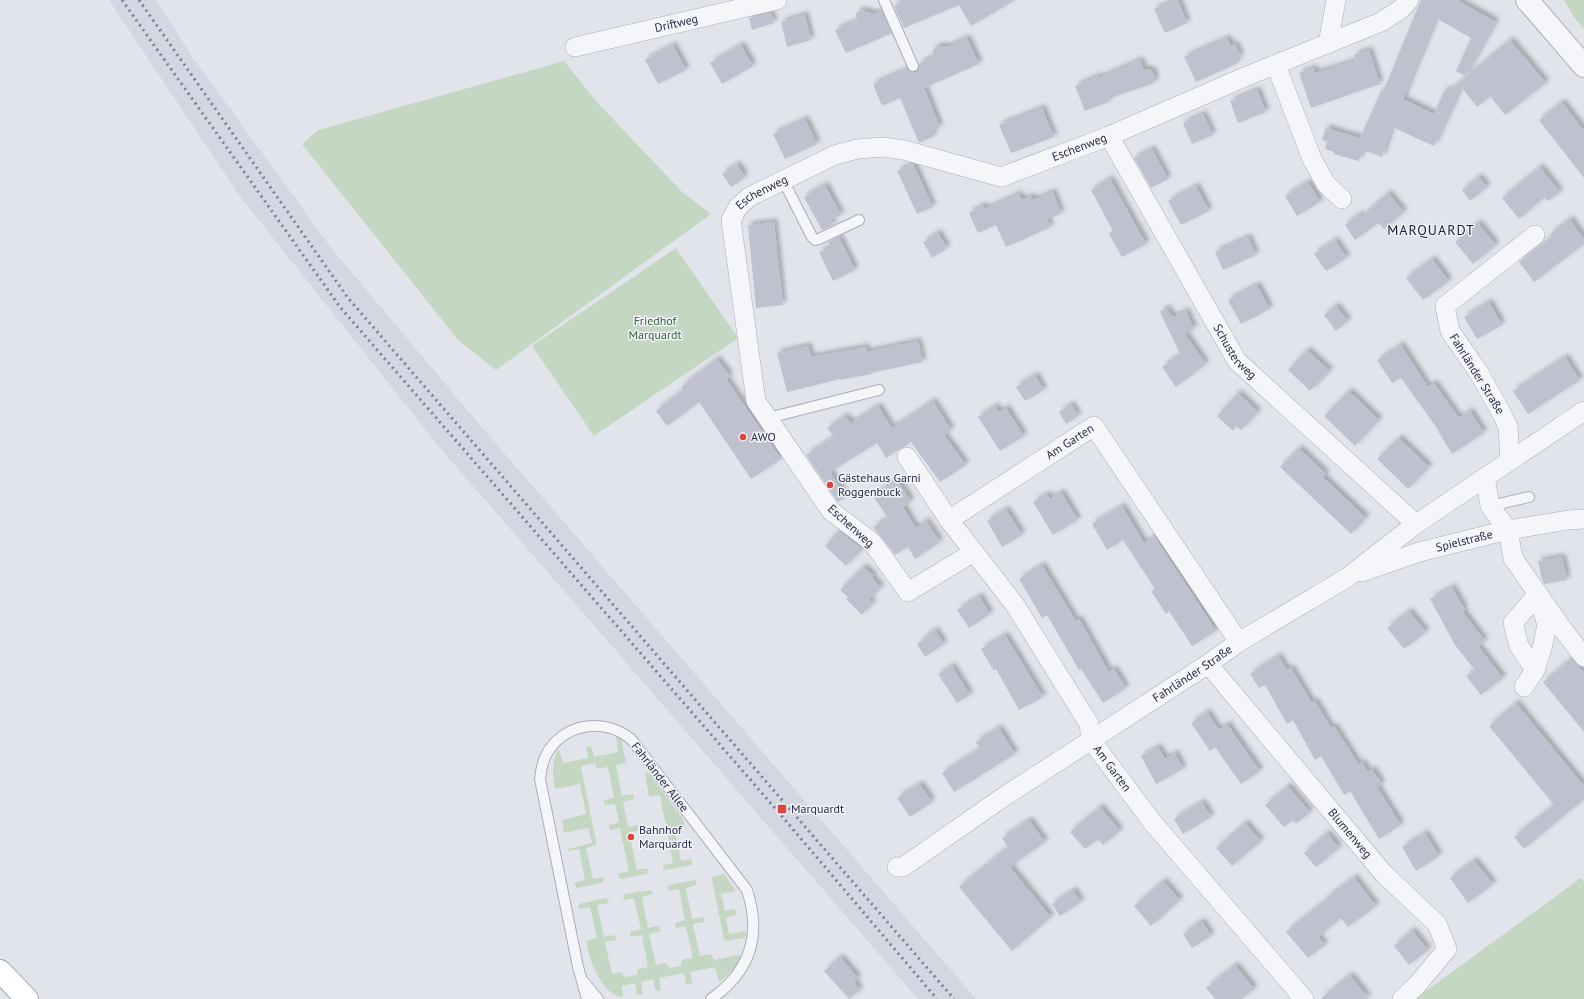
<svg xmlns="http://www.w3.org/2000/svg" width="1584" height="999" font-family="'PT Sans',sans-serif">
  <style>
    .built { fill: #d4d6e1 }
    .green { fill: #c3d7c2 }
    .building { fill: #bfc1cf; filter: url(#shadow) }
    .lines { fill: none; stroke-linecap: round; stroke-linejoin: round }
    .service-casing { stroke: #aaadba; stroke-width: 12 }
    .minor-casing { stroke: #aaadba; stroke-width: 20 }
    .tertiary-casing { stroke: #aaadba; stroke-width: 24 }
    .primary-casing { stroke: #a0a4b9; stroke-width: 24 }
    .service { stroke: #f5f6f9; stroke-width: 10 }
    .minor { stroke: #f5f6f9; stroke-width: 19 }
    .tertiary { stroke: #f5f6f9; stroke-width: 22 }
    .primary { stroke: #fff; stroke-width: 22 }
    .rail { stroke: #7a7e97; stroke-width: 3; stroke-dasharray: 2 4; stroke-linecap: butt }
    .poi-dot { fill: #dd473b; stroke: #f2f3f9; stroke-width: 1.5 }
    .labels { text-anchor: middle; stroke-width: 3; stroke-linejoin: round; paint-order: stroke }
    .street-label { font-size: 12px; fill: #282c46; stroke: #f2f3f9 }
    .park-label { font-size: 12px; fill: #346335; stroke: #f2f3f9 }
    .poi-label { font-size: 12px; fill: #282c46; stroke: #f2f3f9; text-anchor: start }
    .quarter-label { font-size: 14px; letter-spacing: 1px; fill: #1a1d37; stroke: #f2f3f9 }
  </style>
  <defs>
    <filter id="shadow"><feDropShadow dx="3.5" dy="-3.5" stdDeviation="2" flood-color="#0004"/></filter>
  </defs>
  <rect width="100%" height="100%" fill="#e2e4ec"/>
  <polygon class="built" points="109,0 156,0 193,58 332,249 473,417 976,999 918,999 441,449 242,199"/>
  <g class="green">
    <polygon points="1564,0 1584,0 1584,29 1573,16"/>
    <polygon points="564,61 596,101 682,192 711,214 496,370 458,340 302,144 318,130"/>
    <polygon points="676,248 738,338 594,436 532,346"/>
    <path d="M616,735L621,738L626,763L616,765L622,796L633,794L634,799L623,802L628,827L639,825L640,830L629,833L637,870L647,868L648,871L646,874L621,879L620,878L618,874L629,871L620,828L610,830L609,825L619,822L615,804L605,805L604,800L614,798L608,767L597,769L595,763L582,766L581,768L597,845L586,848L593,879L603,877L604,880L602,883L577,888L574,883L585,880L579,849L568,851V849L592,843L588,828L564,833L562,820L586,814L580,784L555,789C552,774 552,763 558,749L560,752L563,763L588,758L586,747L591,746L594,757L618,752Z"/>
    <polygon points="646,772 648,772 683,819 685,827 675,830 681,861 692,859 692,864 691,865 666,870 663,868 663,865 673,863 667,831 656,833 655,828 666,826 660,795 649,797 645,774"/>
    <polygon points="724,874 736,891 721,894 725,911 735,909 736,915 726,918 729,934 744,931 747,934 745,938 726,941 724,939 712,879 713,877"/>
    <polygon points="1581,878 1584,881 1584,999 1415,999"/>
    <path d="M695,880L697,885L686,888L692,919L704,917L705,922L693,924L700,956L711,954L714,960L738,955L741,956C736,968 729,975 719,982L715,967L690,972L692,984L686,985L684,973L659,978L661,990L656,991L653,979L641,982L643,994L637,995L635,983L622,986L623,997C605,999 586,957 587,941L597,938L590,907L579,909V904L605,898L608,899L609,903L597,905L604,937L615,935L616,940L605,942L612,974L622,972L624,977L637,975L638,969L648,967L642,935L631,937L630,932L641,929L634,898L624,900L623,896L625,894L651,890L653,894L642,897L648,928L659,926L660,931L649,934L656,965L666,963L669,968L681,966L682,960L693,958L686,926L676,928L675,923L685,920L679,889L668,891L667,888L669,885Z"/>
  </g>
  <g class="building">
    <polygon points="907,0 1015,0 971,26 959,5 904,28 894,6"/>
    <polygon points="1176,0 1178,0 1187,23 1165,33 1154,9"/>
    <polygon points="1421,0 1457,0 1496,22 1465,76 1456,71 1471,38 1436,18 1403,99 1434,114 1445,89 1448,92 1510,40 1546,83 1505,115 1490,96 1477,107 1461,87 1434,146 1392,127 1382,157 1362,150 1359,161 1334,154 1334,152 1325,149 1327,142 1322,140 1326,128 1360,138 1382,89 1383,92"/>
    <polygon points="862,10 874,14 882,11 892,33 846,53 835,30 857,21 856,13"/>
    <polygon points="771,13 774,23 752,30 749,18"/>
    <polygon points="805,15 811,40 787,47 781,22"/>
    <polygon points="967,38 979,64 924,88 940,127 932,131 934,136 919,143 900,98 882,106 873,84 907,69 912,72 916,72 918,70 919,64 932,57 933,50 936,47 939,46 947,47"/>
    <polygon points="1227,38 1231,46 1235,44 1241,57 1236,59 1238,63 1196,82 1184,57"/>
    <polygon points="673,45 686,70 658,84 645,60"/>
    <polygon points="741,45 753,66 722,84 710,63"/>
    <polygon points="1369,50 1380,84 1311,108 1299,73 1314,68 1315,73 1336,67 1356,60 1354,55"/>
    <polygon points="1140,60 1144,70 1149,69 1153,72 1155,76 1154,83 1108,99 1109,102 1085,111 1075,86 1098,76 1099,78"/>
    <polygon points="1257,90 1266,112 1238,123 1230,101"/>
    <polygon points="1562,102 1584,131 1584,178 1539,120"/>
    <polygon points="1042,108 1054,137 1011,153 999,125"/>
    <polygon points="1203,114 1213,135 1192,144 1183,123"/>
    <polygon points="805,119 817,144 785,159 773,134"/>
    <polygon points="1152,149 1168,179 1151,188 1134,158"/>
    <polygon points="737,164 745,177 731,187 722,174"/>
    <polygon points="913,164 933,207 917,214 897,171"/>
    <polygon points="1540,167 1560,192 1548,201 1545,197 1519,219 1502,198"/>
    <polygon points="1479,177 1487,187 1470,201 1462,190"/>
    <polygon points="1110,179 1146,244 1122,257 1109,234 1113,231 1091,190"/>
    <polygon points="1308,182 1320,202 1297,216 1285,196"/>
    <polygon points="825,185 841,215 831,220 833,225 822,230 804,197"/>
    <polygon points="1196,186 1209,211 1181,225 1168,201"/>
    <polygon points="1053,192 1061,214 1047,219 1051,227 1006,247 996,225 978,233 969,213 983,205 985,209 1019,194 1022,200 1031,196 1033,200"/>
    <polygon points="1388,193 1404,212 1384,229 1378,223 1355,240 1345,225 1360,214 1361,217"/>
    <polygon points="1570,219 1584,239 1584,244 1534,282 1519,262 1552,237 1550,234"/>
    <polygon points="774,222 783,305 756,308 748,225"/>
    <polygon points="1478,223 1496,245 1473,264 1455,242"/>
    <polygon points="938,233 947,248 932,258 923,242"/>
    <polygon points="839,237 855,270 833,281 819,252 831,247 828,242"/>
    <polygon points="1248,237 1256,255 1223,270 1215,252"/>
    <polygon points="1335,240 1347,258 1326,271 1314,254"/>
    <polygon points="1432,259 1449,281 1423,300 1406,278"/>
    <polygon points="1257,285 1270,309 1241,324 1228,300"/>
    <polygon points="1489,302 1502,325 1477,339 1464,317"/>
    <polygon points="1336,306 1348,321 1336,331 1324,315"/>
    <polygon points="1166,308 1173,317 1186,311 1194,329 1185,334 1206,364 1176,387 1162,367 1180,354 1160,312"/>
    <polygon points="918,341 923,362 871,373 871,374 840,380 840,379 787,392 777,353 808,346 811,357 866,347 867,352"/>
    <polygon points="1401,345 1428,387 1434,383 1459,418 1470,411 1484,433 1452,454 1438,431 1439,431 1401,378 1392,383 1377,360"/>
    <polygon points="1307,350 1330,371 1310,391 1288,370"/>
    <polygon points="1565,357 1580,380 1528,414 1513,391"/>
    <polygon points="717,359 730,376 726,379 781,459 751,479 699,402 667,426 656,411 683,390 681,387"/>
    <polygon points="1035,375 1044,390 1025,401 1016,387"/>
    <polygon points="1349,391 1379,420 1355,446 1324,416"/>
    <polygon points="1238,393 1258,412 1241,430 1236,426 1233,431 1217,416"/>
    <polygon points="933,401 951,430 944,435 966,465 940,482 911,442 886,458 877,443 830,472 846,497 838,502 806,455 834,437 827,428 845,416 851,423 878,406 892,428"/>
    <polygon points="1071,404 1078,416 1066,424 1059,412"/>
    <polygon points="995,406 999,412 1006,408 1024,436 1000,451 978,417"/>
    <polygon points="1399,438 1429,467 1408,489 1377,459"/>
    <polygon points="1299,448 1326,474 1323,477 1366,518 1351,534 1280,467"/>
    <polygon points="897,480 911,501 903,507 916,528 926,521 940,542 915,559 908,547 895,555 873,527 888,518 873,496"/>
    <polygon points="1061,492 1078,520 1053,535 1033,502 1047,494 1050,499"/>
    <polygon points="1122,506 1144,543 1154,536 1216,631 1192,646 1169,611 1166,614 1151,591 1155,589 1123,540 1107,550 1092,524"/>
    <polygon points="1006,509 1022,535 1002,547 987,521"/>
    <polygon points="839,531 862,549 846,566 825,546"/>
    <polygon points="1562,557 1567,580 1545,584 1542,580 1538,561"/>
    <polygon points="1042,565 1076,621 1079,619 1109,672 1114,669 1126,688 1103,703 1081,669 1079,670 1047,615 1042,618 1019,579"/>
    <polygon points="863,567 874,576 872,578 881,587 869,600 873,603 862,615 846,599 848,597 840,590"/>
    <polygon points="1452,587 1465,610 1462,611 1485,641 1478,646 1503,678 1481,695 1466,676 1475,670 1455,645 1430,599"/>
    <polygon points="979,596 990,614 969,628 957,610"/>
    <polygon points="1409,611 1426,632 1404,649 1387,628"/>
    <polygon points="935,630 944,644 925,657 917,644 925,639 924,637"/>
    <polygon points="1005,635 1043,697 1019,710 996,669 994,671 981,649"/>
    <polygon points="1278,656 1287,670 1291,668 1312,703 1315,701 1331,728 1334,726 1359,765 1362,762 1368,772 1372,769 1382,784 1377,787 1401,825 1379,839 1350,791 1344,795 1321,756 1315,760 1293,720 1287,724 1265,685 1259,688 1250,674"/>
    <polygon points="1571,659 1584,672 1584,732 1543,682"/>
    <polygon points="952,666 970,695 957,703 938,674"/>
    <polygon points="1516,703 1584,786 1584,799 1524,849 1514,837 1554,805 1489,726"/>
    <polygon points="1207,712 1219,730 1227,724 1260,771 1241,784 1215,747 1210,751 1191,723"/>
    <polygon points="999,728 1015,754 954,792 942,773 980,749 976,742"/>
    <polygon points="1158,747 1165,759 1175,753 1183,769 1156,784 1141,756"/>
    <polygon points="920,784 932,802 910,817 897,798"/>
    <polygon points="1288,786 1310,812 1296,824 1293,820 1284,827 1265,805"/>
    <polygon points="1202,802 1211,817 1183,834 1174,819"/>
    <polygon points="1100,807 1120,831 1103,845 1098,839 1085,849 1070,832"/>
    <polygon points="1029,820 1045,842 1010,867 1051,917 1012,951 959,887 1008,847 1002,838"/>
    <polygon points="1245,823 1261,841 1232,866 1216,848"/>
    <polygon points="1327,833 1339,848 1316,867 1304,853"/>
    <polygon points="1425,833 1439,856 1416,871 1402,847"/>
    <polygon points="1474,860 1493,884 1468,903 1450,878"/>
    <polygon points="1354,877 1376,906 1348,927 1341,918 1318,937 1325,945 1308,958 1286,932 1327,899 1326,898"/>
    <polygon points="1163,881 1180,900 1151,926 1134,906"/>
    <polygon points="1073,890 1081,902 1060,916 1052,904"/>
    <polygon points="1202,921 1211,936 1192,948 1183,934"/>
    <polygon points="1412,930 1428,950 1409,965 1394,946"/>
    <polygon points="840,957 858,978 854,982 860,990 849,999 824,971"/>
    <polygon points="1235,965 1254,989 1242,999 1215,999 1206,988"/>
    <polygon points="1350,975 1369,999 1320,999"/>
  </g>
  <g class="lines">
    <g class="service-casing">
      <g id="service">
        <polyline points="884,0 913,66"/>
        <polyline points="783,180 812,237 815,240 819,239 859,220"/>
        <polyline points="768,418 879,390"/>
        <polyline points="1490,506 1529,497"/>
        <polyline points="584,982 598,999"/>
        <path d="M587,999L578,967L540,779C541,771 542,763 546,755C563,723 604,717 631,739L747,890C762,936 750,972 711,999"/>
      </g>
    </g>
    <g class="minor-casing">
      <g id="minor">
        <polyline points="1328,44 1336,0"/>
        <path id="s1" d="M575,47L777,0"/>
        <polyline points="1276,65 1312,159 1326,184 1342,199"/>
        <path id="s2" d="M1109,136L1237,361L1416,524"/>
        <path id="s3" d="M907,457L949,520L1015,605L1089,724L1091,740L1153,823L1304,999"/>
        <polyline points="1510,460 1508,427 1503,416 1479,373 1450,331 1445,306 1535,235"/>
        <polyline points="1485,477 1490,506 1508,530 1513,558 1561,627 1584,657"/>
        <path id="s4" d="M949,520L1094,426L1239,642"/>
        <path id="s5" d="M974,552L908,592L872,542L831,511L756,401L731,220L738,207L749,197L835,155L857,149L883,147L904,150L1001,177L1109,136L1247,76L1381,22L1401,9L1409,0"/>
        <path id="s6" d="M1362,572L1419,552L1508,530L1568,520L1584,519"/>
        <path id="s7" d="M1208,664L1384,874L1437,924L1447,949L1417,985L1402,999"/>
        <polyline points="1535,670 1519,646 1513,623 1538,594"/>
        <polyline points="1524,687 1535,670 1542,649 1547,625 1541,605"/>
        <path id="s8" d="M897,867H903L999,800L1208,664L1239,642L1348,577L1416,524L1584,411"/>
      </g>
    </g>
    <g class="tertiary-casing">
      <polyline id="tertiary" points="1527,0 1584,66"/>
    </g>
    <g class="primary-casing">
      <polyline id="primary" points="0,971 27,999"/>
    </g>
    <use href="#service" class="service"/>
    <use href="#minor" class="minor"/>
    <use href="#tertiary" class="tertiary"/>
    <use href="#primary" class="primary"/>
    <g class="rail">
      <polyline points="122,0 340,307 774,807 937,999"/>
      <polyline points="139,0 348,298 954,999"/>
    </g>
  </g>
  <g class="poi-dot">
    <circle cx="743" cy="437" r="4"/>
    <circle cx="830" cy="485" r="4"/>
    <rect x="777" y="804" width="10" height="10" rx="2"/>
    <circle cx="631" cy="837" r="4"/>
  </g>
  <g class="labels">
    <g class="street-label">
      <text dy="4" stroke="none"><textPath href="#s1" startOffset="104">Driftweg</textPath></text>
      <text dy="4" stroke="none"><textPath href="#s5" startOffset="886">Eschenweg</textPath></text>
      <text dy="4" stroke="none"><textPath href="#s5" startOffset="549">Eschenweg</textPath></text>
      <text dy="4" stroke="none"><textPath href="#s2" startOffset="250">Schusterweg</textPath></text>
      <text transform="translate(1477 374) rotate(58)" y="4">Fahrländer Straße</text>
      <text dy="4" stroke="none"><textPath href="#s4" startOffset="144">Am Garten</textPath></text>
      <text transform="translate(851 526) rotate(42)" y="4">Eschenweg</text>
      <text dy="4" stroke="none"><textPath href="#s6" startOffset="107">Spielstraße</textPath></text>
      <text dy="4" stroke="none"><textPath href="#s8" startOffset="354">Fahrländer Straße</textPath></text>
      <text dy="4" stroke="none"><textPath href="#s3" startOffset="375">Am Garten</textPath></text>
      <text transform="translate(660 777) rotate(52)" y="4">Fahrländer Allee</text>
      <text dy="4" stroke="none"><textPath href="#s7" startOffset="221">Blumenweg</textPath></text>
    </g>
    <g class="park-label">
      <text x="655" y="325">Friedhof<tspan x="655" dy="14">Marquardt</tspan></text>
    </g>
    <g class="poi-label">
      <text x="751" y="441">AWO</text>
      <text x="838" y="482">Gästehaus Garni<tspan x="838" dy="14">Roggenbuck</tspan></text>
      <text x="791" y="813">Marquardt</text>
      <text x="639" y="834">Bahnhof<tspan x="639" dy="14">Marquardt</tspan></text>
    </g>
    <g class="quarter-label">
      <text x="1431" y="235">MARQUARDT</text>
    </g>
  </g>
</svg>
